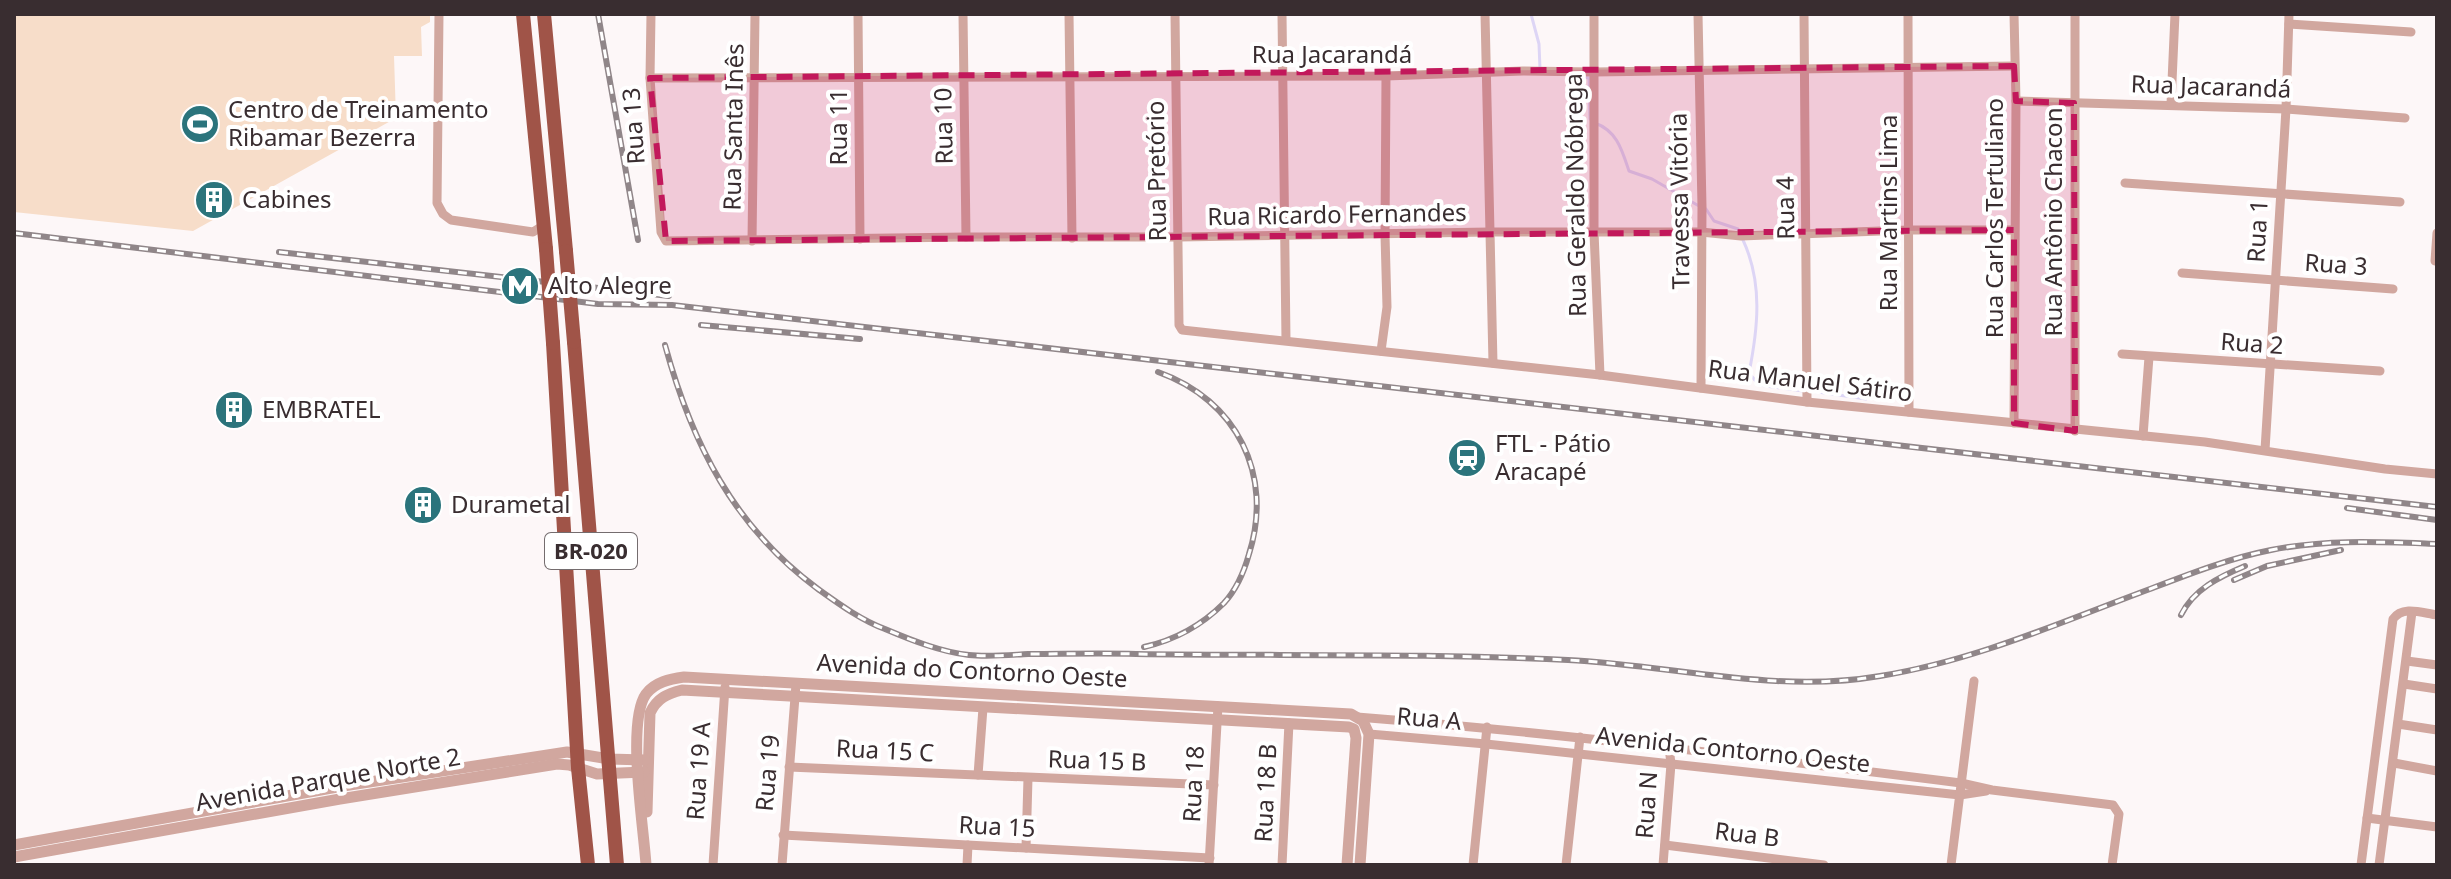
<svg xmlns="http://www.w3.org/2000/svg" width="2451" height="879" font-family="'Noto Sans',sans-serif">
  <style>
    .green { fill: #f7ddc9 }
    .lines { fill: none; stroke-linecap: round; stroke-linejoin: round }
    .stream { stroke: #ddd5f5; stroke-width: 3 }
    .minor { stroke: #d1a79f; stroke-width: 9 }
    .tertiary { stroke: #d1a79f; stroke-width: 11 }
    .trunk { stroke: #a05448; stroke-width: 14 }
    .rail-casing { stroke: #908689; stroke-width: 6 }
    .rail { stroke: #fff; stroke-width: 3; stroke-dasharray: 9; stroke-linecap: butt }
    .trunk-bridge { stroke: #a05448; stroke-width: 14 }
    .marked { fill: #c2185b; fill-opacity: 0.2; stroke: #c2185b; stroke-width: 6; stroke-dasharray: 16 10; stroke-linejoin: round }
    .labels { text-anchor: middle; stroke-width: 8; stroke-linejoin: round; paint-order: stroke }
    .shield { fill: #fff; stroke: #746c6e; stroke-width: 2 }
    .shield-label { font-size: 22px; font-weight: bold; fill: #392d30 }
    .street-label { font-size: 24px; fill: #392d30; stroke: #fff }
    .poi-label { font-size: 24px; fill: #392d30; stroke: #fff; text-anchor: start }
  </style>
  <rect width="100%" height="100%" fill="#fdf7f8"/>
  <polygon class="green" points="14,14 430,14 430,22 421,27 422,56 394,56 396,118 193,231 14,212"/>
  <g class="lines">
    <g class="stream">
      <polyline points="1531,14 1539,44 1540,69"/>
      <polyline points="1581,76 1589,78 1590,119"/>
      <path d="M1595,123C1617,131 1622,150 1629,171L1652,179L1699,206"/>
      <polyline points="1706,209 1714,221 1738,229 1740,233"/>
      <path d="M1743,240C1763,283 1758,328 1749,373L1759,385L1803,391"/>
      <polyline points="1811,391 1866,399"/>
    </g>
    <g class="minor">
      <polyline points="439,14 437,203 443,214 451,220 533,232 544,225"/>
      <polyline points="651,14 650,78 661,232 666,241 966,237 1179,237 1489,232 1701,232 1741,236 1909,230 2014,230"/>
      <polyline points="858,14 860,239"/>
      <polyline points="963,14 966,237"/>
      <polyline points="1069,14 1072,238"/>
      <polyline points="1175,14 1179,325 1182,330 1600,375 1807,402 2205,442 2385,469 2437,474"/>
      <polyline points="1282,14 1286,340"/>
      <polyline points="1485,14 1493,363"/>
      <polyline points="1594,14 1594,232 1600,375"/>
      <polyline points="1698,14 1702,207 1701,388"/>
      <polyline points="1804,14 1807,402"/>
      <polyline points="1908,14 1909,412"/>
      <polyline points="2014,14 2016,101 2014,423"/>
      <polyline points="2289,24 2411,32"/>
      <polyline points="650,78 1386,76 1523,71 1594,72 2014,66"/>
      <polyline points="2016,101 2286,109 2405,118"/>
      <polyline points="2171,104 2175,14"/>
      <polyline points="2125,183 2400,202"/>
      <polyline points="752,241 755,14"/>
      <polyline points="2435,261 2437,233"/>
      <polyline points="2182,273 2393,289"/>
      <polyline points="1381,351 1387,307 1385,235 1386,76"/>
      <polyline points="2122,354 2380,371"/>
      <polyline points="2075,431 2075,14"/>
      <polyline points="2143,436 2149,357"/>
      <polyline points="2265,450 2286,109 2289,14"/>
      <polyline points="2407,661 2437,665"/>
      <polyline points="2404,684 2437,689"/>
      <path d="M1357,717C1559,733 1760,758 1961,783L1992,790L2113,805L2119,814L2112,865"/>
      <polyline points="2398,724 2437,730"/>
      <polyline points="1369,734 1486,744 1960,795 1986,791"/>
      <polyline points="2394,763 2437,771"/>
      <polyline points="789,767 1214,785"/>
      <polyline points="978,775 983,708"/>
      <polyline points="2367,818 2437,827"/>
      <polyline points="783,835 1210,858"/>
      <polyline points="1665,845 1824,865"/>
      <polyline points="1026,848 1028,778"/>
      <polyline points="713,865 725,687"/>
      <polyline points="782,865 796,684"/>
      <polyline points="967,865 968,845"/>
      <polyline points="1209,865 1218,706"/>
      <polyline points="1282,865 1289,723"/>
      <polyline points="1473,865 1487,727"/>
      <polyline points="1566,865 1580,737"/>
      <polyline points="1663,865 1671,764 1669,747"/>
      <polyline points="1951,865 1974,681"/>
      <path d="M2361,865L2393,619C2403,605 2422,613 2437,615"/>
      <polyline points="2379,865 2412,612"/>
    </g>
    <g class="tertiary">
      <path d="M647,812L650,713C657,698 667,694 682,690L1349,727L1354,729L1356,738L1347,865"/>
      <polyline points="14,845 343,786 567,752 609,759 645,760"/>
      <polyline points="14,857 340,799 557,764 569,765 597,774 644,772"/>
      <path d="M646,865C644,829 626,722 646,694C655,682 670,679 684,677L1351,714L1363,721L1369,734L1360,865"/>
    </g>
    <g class="trunk">
      <polyline points="523,14 546,249"/>
      <polyline points="544,14 566,251"/>
      <polyline points="574,342 617,865"/>
      <polyline points="553,343 578,768 588,865"/>
    </g>
    <g class="rail-casing">
      <g id="rail">
        <polyline points="598,14 638,240"/>
        <polyline points="14,233 598,304 672,305 2437,507"/>
        <polyline points="279,252 669,296"/>
        <polyline points="701,325 860,339"/>
        <path d="M665,345C692,444 734,527 818,589C839,604 861,620 885,629C911,640 941,652 969,655C988,657 1009,655 1028,654C1064,654 1100,653 1136,654C1280,656 1424,653 1568,660C1672,665 1775,694 1880,676C1974,661 2061,622 2150,589C2189,574 2230,558 2271,550C2327,539 2381,542 2437,544"/>
        <polyline points="2347,508 2437,520"/>
        <polyline points="2234,580 2267,566 2341,550"/>
        <path d="M2181,615C2194,589 2219,577 2245,566"/>
        <path d="M1144,647C1175,640 1201,626 1224,603C1236,590 1244,572 1249,554C1274,475 1237,400 1158,372"/>
      </g>
    </g>
    <use href="#rail" class="rail"/>
    <g class="trunk-bridge">
      <polyline points="546,249 553,343"/>
      <polyline points="566,251 574,342"/>
    </g>
  </g>
  <path class="marked" d="M2014,66L2016,101L2074,103L2075,431L2014,423V230L666,241L650,78Z"/>
  <defs>
    <g id="stadium-disc" transform="scale(2)"><circle r="9.5" fill="#2b747c" stroke="#fff"/><path d="M0-5a6.5 5 0 1 0 0 10a6.5 5 0 1 0 0-10ZM-3.5-1.8h7v3.6h-7Z" fill="#fff"/></g>
    <g id="building-disc" transform="scale(2)"><circle r="9.5" fill="#2b747c" stroke="#fff"/><path d="M-4-6H4V6H1V3H-1V6H-4ZM-2.5-4.3h1.7v1.8h-1.7ZM.8-4.3h1.7v1.8H.8ZM-2.5-1h1.7V.8h-1.7ZM.8-1h1.7V.8H.8Z" fill="#fff"/></g>
    <g id="metro-disc" transform="scale(2)"><circle r="9.5" fill="#2b747c" stroke="#fff"/><path d="M-5.5 5V-5H-3L0 0L3-5H5.5V5H3V-.5L0 4L-3-.5V5Z" fill="#fff"/></g>
    <g id="station-disc" transform="scale(2)"><circle r="9.5" fill="#2b747c" stroke="#fff"/><path d="M-3-6H3Q5-6 5-4V2Q5 4 3 4L4.5 6H3L1.5 4h-3L-3 6H-4.5L-3 4Q-5 4-5 2V-4Q-5-6-3-6ZM-3.5-4v3h7v-3ZM-3.5 1v1.5H-2V1ZM2 1v1.5H3.5V1Z" fill="#fff"/></g>
  </defs>
  <g fill-rule="evenodd">
    <use href="#stadium-disc" x="200" y="124"/>
    <use href="#building-disc" x="214" y="200"/>
    <use href="#metro-disc" x="520" y="286"/>
    <use href="#building-disc" x="234" y="410"/>
    <use href="#station-disc" x="1467" y="458"/>
    <use href="#building-disc" x="423" y="505"/>
  </g>
  <g class="labels">
    <rect class="shield" x="545" y="533" width="92" height="36" rx="6"/>
    <g class="shield-label">
      <text x="591" y="559">BR-020</text>
    </g>
    <g class="street-label">
      <text x="1332" y="63">Rua Jacarandá</text>
      <text transform="translate(2211 87) rotate(2)" y="8">Rua Jacarandá</text>
      <text transform="translate(634 126) rotate(-94)" y="8">Rua 13</text>
      <text transform="translate(944 126) rotate(-91)" y="8">Rua 10</text>
      <text transform="translate(734 127) rotate(-89)" y="8">Rua Santa Inês</text>
      <text transform="translate(839 127) rotate(-90)" y="8">Rua 11</text>
      <text transform="translate(1157 171) rotate(-91)" y="8">Rua Pretório</text>
      <text transform="translate(1576 195) rotate(-91)" y="8">Rua Geraldo Nóbrega</text>
      <text transform="translate(1680 201) rotate(-91)" y="8">Travessa Vitória</text>
      <text transform="translate(1786 208) rotate(-91)" y="8">Rua 4</text>
      <text transform="translate(1889 213) rotate(-90)" y="8">Rua Martins Lima</text>
      <text transform="translate(1337 215) rotate(-1)" y="8">Rua Ricardo Fernandes</text>
      <text transform="translate(1995 218) rotate(-90)" y="8">Rua Carlos Tertuliano</text>
      <text transform="translate(2054 222) rotate(-90)" y="8">Rua Antônio Chacon</text>
      <text transform="translate(2258 231) rotate(-87)" y="8">Rua 1</text>
      <text transform="translate(2336 265) rotate(4)" y="8">Rua 3</text>
      <text transform="translate(2252 344) rotate(4)" y="8">Rua 2</text>
      <text transform="translate(1810 381) rotate(7)" y="8">Rua Manuel Sátiro</text>
      <text transform="translate(972 671) rotate(3)" y="8">Avenida do Contorno Oeste</text>
      <text transform="translate(1429 719) rotate(5)" y="8">Rua A</text>
      <text transform="translate(1733 750) rotate(6)" y="8">Avenida Contorno Oeste</text>
      <text transform="translate(885 751) rotate(3)" y="8">Rua 15 C</text>
      <text transform="translate(1097 761) rotate(2)" y="8">Rua 15 B</text>
      <text transform="translate(699 771) rotate(-86)" y="8">Rua 19 A</text>
      <text transform="translate(768 773) rotate(-85)" y="8">Rua 19</text>
      <text transform="translate(328 780) rotate(-10)" y="8">Avenida Parque Norte 2</text>
      <text transform="translate(1194 784) rotate(-87)" y="8">Rua 18</text>
      <text transform="translate(1266 793) rotate(-87)" y="8">Rua 18 B</text>
      <text transform="translate(1647 805) rotate(-86)" y="8">Rua N</text>
      <text transform="translate(997 827) rotate(3)" y="8">Rua 15</text>
      <text transform="translate(1747 835) rotate(7)" y="8">Rua B</text>
    </g>
    <g class="poi-label">
      <text x="228" y="118">Centro de Treinamento<tspan x="228" dy="28">Ribamar Bezerra</tspan></text>
      <text x="242" y="208">Cabines</text>
      <text x="548" y="294">Alto Alegre</text>
      <text x="262" y="418">EMBRATEL</text>
      <text x="1495" y="452">FTL - Pátio<tspan x="1495" dy="28">Aracapé</tspan></text>
      <text x="451" y="513">Durametal</text>
    </g>
  </g>
  <rect width="2451" height="879" fill="none" stroke="#392d30" stroke-width="32"/>
</svg>
